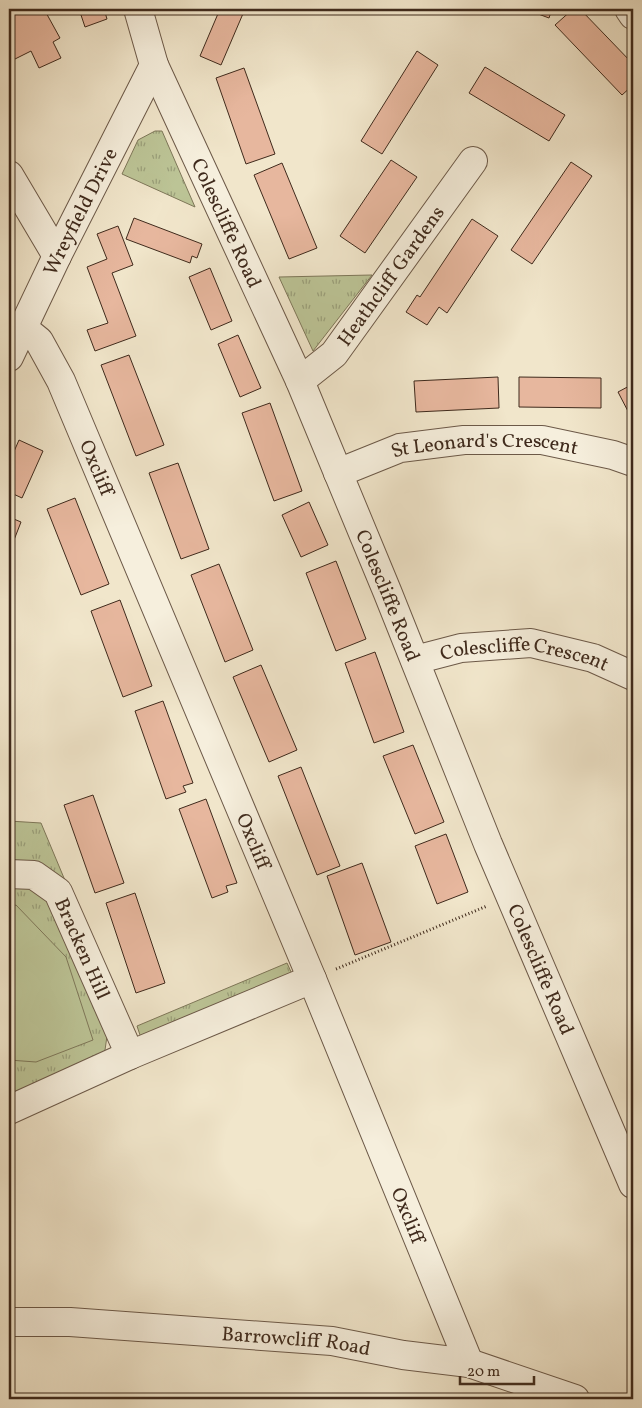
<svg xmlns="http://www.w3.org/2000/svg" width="642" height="1408" font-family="Vollkorn,serif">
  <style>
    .grass { fill: url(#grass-tufts); stroke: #7e7759 }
    .green { fill: #bcc496; stroke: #7e7759 }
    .building { fill: #e7b79e; stroke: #3f2a1c }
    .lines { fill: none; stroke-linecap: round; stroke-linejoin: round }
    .minor-casing { stroke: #6c5948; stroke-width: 30 }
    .path { stroke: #3f2a1c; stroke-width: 3; stroke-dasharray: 1 2.5; stroke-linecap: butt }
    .minor { stroke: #f6efdd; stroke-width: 28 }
    .labels { text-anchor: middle; stroke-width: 4; stroke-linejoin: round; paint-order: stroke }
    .street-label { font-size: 20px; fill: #3f2a1c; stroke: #f6efdd }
  </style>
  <defs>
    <pattern id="grass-tufts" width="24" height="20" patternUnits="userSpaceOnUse" patternTransform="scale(1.25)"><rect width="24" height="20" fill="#bcc496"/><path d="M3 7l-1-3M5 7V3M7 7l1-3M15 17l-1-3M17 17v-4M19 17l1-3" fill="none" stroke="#9a9f7a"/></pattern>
  </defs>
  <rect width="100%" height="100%" fill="#f1e6cb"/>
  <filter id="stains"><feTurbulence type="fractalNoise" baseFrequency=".004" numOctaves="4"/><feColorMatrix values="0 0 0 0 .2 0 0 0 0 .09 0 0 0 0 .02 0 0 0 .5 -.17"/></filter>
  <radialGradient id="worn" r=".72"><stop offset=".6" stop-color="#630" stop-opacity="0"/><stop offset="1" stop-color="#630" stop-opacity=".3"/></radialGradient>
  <g class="grass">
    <polygon points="155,131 162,131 195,207 122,174 138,140"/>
    <polygon points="372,275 313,351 279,277"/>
    <polygon points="9,821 41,823 69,890 9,864"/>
    <polygon points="25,887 38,893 50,905 107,1036 105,1050 96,1060 9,1095 9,888"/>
    <polygon points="287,963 292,974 141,1038 137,1026"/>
  </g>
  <polygon class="green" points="16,905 66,957 93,1040 36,1062 9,1060 9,907"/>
  <g class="building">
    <polygon points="9,9 44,9 60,38 53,42 61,58 39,68 31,51 9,62"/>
    <polygon points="79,9 104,9 107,19 85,27"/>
    <polygon points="220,9 245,9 221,65 200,56"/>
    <polygon points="525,9 552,9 549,18"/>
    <polygon points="573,9 580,9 633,64 633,85 622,95 555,25"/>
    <polygon points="417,51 438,65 382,154 361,141"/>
    <polygon points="485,67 565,115 549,141 469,93"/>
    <polygon points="244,68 275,154 246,164 216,78"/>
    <polygon points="391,160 417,177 365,253 340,236"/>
    <polygon points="571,162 592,176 532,264 511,250"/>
    <polygon points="282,163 317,248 289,259 254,175"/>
    <polygon points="134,218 202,244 197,258 192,256 190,263 126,239"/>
    <polygon points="472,219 498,236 447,313 439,307 427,325 406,312 417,295 420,297"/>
    <polygon points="118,226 133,265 112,273 136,336 95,351 87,330 108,323 87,267 107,259 97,234"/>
    <polygon points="210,268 232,321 211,330 189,277"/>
    <polygon points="238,335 261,388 240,397 218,344"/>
    <polygon points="129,355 164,445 136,456 101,365"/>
    <polygon points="498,377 499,408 416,412 414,381"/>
    <polygon points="519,377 601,378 601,408 519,407"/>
    <polygon points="633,384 633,416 631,417 618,392"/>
    <polygon points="270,403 302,491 274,501 242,413"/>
    <polygon points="19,440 43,451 22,498 9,492 9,463"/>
    <polygon points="178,463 209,549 181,559 149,473"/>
    <polygon points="75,498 109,584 81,595 47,509"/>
    <polygon points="309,502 328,545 301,557 282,515"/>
    <polygon points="9,517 21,522 14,540 9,538"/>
    <polygon points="336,561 366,639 336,651 306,573"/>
    <polygon points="219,564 253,650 225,662 191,575"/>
    <polygon points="120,600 152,686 123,697 91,611"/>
    <polygon points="375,652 404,732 374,743 345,663"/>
    <polygon points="261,665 297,750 269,762 233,677"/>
    <polygon points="163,701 193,783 183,786 186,792 166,799 135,711"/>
    <polygon points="413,745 444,822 415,834 383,756"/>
    <polygon points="301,767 340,866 317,875 278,776"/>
    <polygon points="93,795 124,883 95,893 64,805"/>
    <polygon points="206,799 237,883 226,886 228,892 212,898 179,809"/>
    <polygon points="446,834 468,892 437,904 415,846"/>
    <polygon points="362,863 391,942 355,955 327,876"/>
    <polygon points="135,893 165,983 136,993 106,903"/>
  </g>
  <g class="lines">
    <g class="minor-casing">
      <g id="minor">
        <path id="s1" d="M138,9L154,65L300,381L387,591L488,844L633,1184"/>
        <polyline points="629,9 633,15"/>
        <polyline points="9,175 57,256"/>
        <path id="s2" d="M23,328L39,341L61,381L312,979L469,1363"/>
        <path id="s3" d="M9,357L57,256L154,65"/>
        <path id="s4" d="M300,381L334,354L473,161"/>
        <path id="s5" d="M338,473L400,448L464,440H542L613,455L633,462"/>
        <path id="s6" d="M415,660L461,648L531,643L593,658L633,676"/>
        <path id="s7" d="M9,874L34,875L58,892L130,1055"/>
        <polyline points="9,1110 130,1055 312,979"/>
        <path id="s8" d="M9,1322H70L332,1341L403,1355L469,1363L575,1399"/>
      </g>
    </g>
    <polyline class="path" points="336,969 487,906"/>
    <use href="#minor" class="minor"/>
  </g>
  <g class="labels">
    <g class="street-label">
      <text dy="7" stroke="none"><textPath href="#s3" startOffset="162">Wreyfield Drive</textPath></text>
      <text dy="7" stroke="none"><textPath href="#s1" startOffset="232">Colescliffe Road</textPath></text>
      <text dy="7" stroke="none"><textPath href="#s4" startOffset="140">Heathcliff Gardens</textPath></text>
      <text dy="7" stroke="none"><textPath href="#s5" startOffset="152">St Leonard's Crescent</textPath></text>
      <text dy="7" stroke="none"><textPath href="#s2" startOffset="160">Oxcliff</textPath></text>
      <text dy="7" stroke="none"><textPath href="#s1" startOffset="638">Colescliffe Road</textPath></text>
      <text dy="7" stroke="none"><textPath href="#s6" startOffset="112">Colescliffe Crescent</textPath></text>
      <text dy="7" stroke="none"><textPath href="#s2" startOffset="565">Oxcliff</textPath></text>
      <text dy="7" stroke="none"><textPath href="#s7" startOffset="116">Bracken Hill</textPath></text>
      <text dy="7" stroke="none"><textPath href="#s1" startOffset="1042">Colescliffe Road</textPath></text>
      <text dy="7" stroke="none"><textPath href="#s2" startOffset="970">Oxcliff</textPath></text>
      <text dy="7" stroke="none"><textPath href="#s8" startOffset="288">Barrowcliff Road</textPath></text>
    </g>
  </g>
  <rect width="642" height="1408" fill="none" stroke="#f1e6cb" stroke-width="30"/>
  <rect x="10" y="10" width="622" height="1388" fill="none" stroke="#3f2a1c" stroke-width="2.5"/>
  <rect x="15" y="15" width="612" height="1378" fill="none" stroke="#3f2a1c"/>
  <path d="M460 1376v8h74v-8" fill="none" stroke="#3f2a1c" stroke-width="2.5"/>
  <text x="467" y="1376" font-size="15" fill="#3f2a1c" stroke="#f6efdd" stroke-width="4" paint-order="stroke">20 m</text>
  <rect width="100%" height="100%" filter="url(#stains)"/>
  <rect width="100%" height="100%" fill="url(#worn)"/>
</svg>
